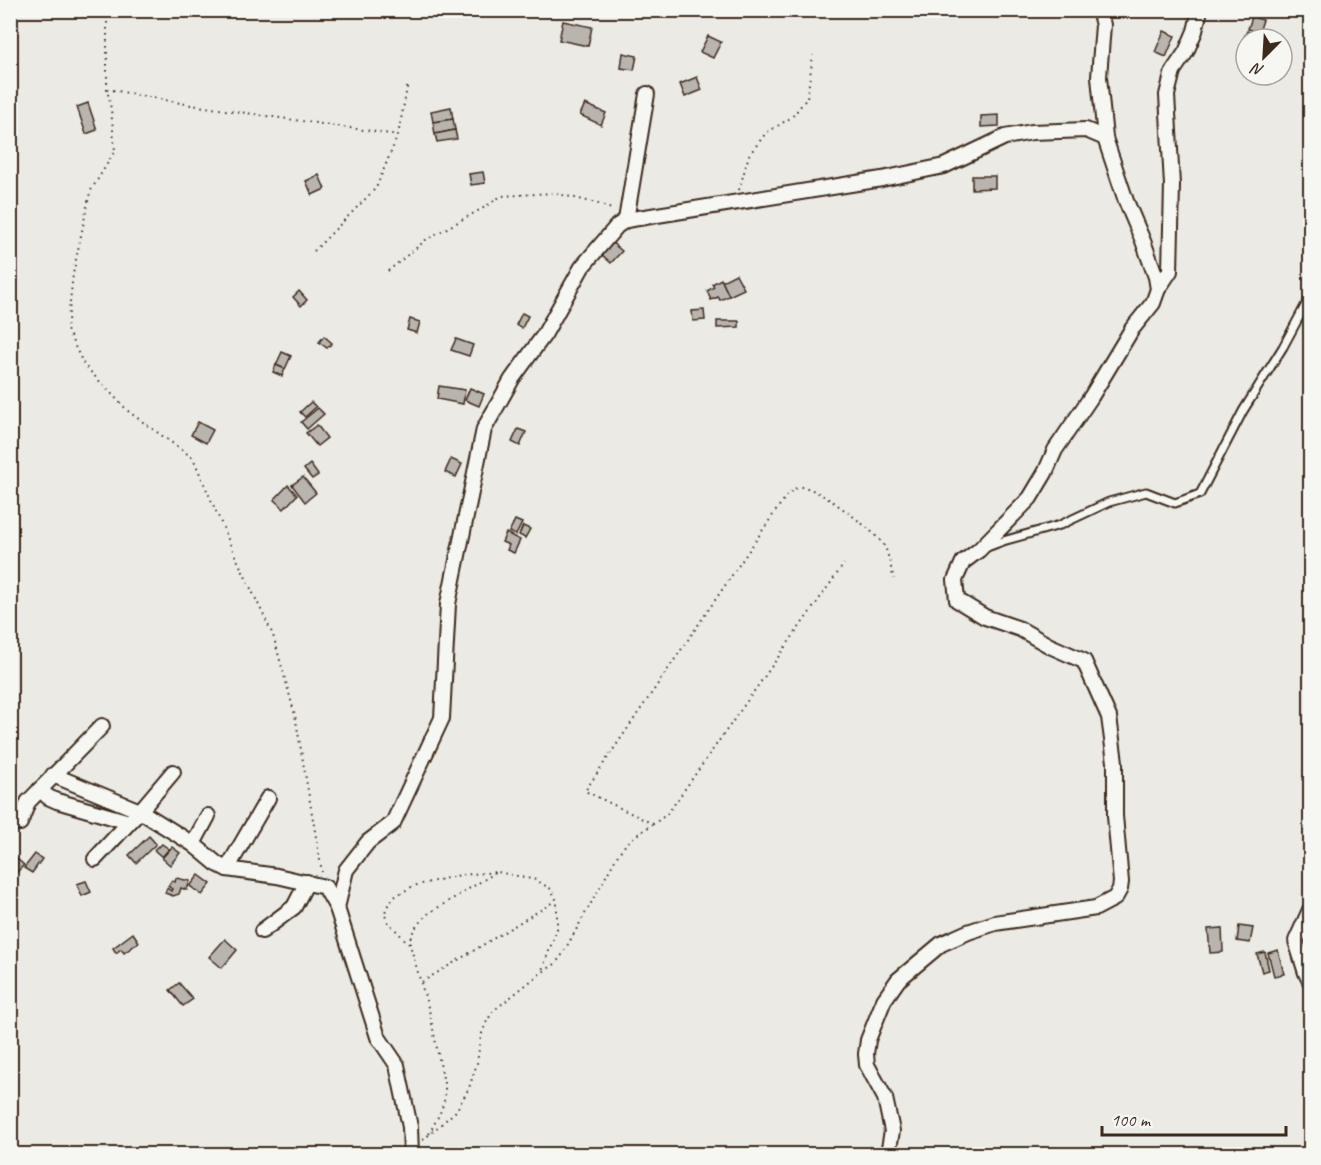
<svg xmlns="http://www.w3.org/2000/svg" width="1321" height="1165" font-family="Caveat,sans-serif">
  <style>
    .building { fill: #bab4ae; stroke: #3b2a1e; stroke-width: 1.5 }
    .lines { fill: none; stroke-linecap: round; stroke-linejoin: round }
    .lane-casing { stroke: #3b2a1e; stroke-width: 11 }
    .street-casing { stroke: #3b2a1e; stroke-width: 18 }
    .path { stroke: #3b2a1e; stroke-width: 2; stroke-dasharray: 1.5 4.5; stroke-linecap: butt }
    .lane { stroke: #f6f6f2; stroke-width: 7 }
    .street { stroke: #f6f6f2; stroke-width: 14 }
  </style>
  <rect width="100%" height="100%" fill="#ebeae5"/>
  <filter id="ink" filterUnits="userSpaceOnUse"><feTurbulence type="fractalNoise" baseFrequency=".0167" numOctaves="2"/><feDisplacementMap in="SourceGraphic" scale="12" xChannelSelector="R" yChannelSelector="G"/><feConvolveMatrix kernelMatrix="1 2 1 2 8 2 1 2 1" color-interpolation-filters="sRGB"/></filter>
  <g filter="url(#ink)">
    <g class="building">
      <polygon points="1252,17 1263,20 1259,32 1248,29"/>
      <polygon points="563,21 592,27 588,46 559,40"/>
      <polygon points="1164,31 1175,36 1166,57 1155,52"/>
      <polygon points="1247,31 1257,36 1256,39 1246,39 1246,44 1242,42"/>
      <polygon points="708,36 721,42 713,58 700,52"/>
      <polygon points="623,53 637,56 634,70 621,68"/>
      <polygon points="697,77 702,90 685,97 680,84"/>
      <polygon points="88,103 97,130 86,134 77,107"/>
      <polygon points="585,104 606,113 601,125 580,115"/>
      <polygon points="451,107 453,119 433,122 431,111"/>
      <polygon points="999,115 999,126 981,127 981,116"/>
      <polygon points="453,119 455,130 435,134 433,122"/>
      <polygon points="455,130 457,139 437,142 435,134"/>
      <polygon points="483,172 485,183 471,185 469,174"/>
      <polygon points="319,175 325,189 312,195 306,181"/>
      <polygon points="972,176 995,176 995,188 972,189"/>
      <polygon points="610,241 622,251 611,263 600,253"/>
      <polygon points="736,274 744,289 729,296 722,281"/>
      <polygon points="721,279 729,296 720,300 718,297 711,300 707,291 714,287 712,284"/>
      <polygon points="299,291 307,300 301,306 293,297"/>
      <polygon points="704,310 705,320 693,321 692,311"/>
      <polygon points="522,313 528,316 522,328 516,325"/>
      <polygon points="410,319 420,322 417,333 407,330"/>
      <polygon points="717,321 739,321 739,327 717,328"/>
      <polygon points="324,336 332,343 327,348 319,342"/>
      <polygon points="456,339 473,345 469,356 451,350"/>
      <polygon points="282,352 291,356 285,369 276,365"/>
      <polygon points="276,365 285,369 282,376 273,372"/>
      <polygon points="439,386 465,390 463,404 437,399"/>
      <polygon points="470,388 484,394 479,406 465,400"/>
      <polygon points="311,402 316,407 305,417 300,412"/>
      <polygon points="318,408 324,414 307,429 301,422"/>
      <polygon points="198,422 213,430 206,443 191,435"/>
      <polygon points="317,425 327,438 317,446 306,433"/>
      <polygon points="518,429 526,432 520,446 512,442"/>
      <polygon points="451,459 462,464 456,477 445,472"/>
      <polygon points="310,464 318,475 312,479 304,469"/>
      <polygon points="303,477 316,493 305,502 292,485"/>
      <polygon points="288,485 297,495 284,509 274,500"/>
      <polygon points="515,520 522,523 516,535 509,532"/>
      <polygon points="523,526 530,529 525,538 519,535"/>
      <polygon points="506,533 520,540 514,553 507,550 509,545 502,542"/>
      <polygon points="149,836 156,844 136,863 129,855"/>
      <polygon points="162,844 169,849 162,857 154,850 158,846 159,847"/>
      <polygon points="172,847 180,853 170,865 162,858"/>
      <polygon points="35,854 42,859 32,873 24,868"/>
      <polygon points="17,859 24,865 15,874 10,870 10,866"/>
      <polygon points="199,875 211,884 202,895 190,886"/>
      <polygon points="176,878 190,881 187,890 181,888 179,894 173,896 165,893 167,888 171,891 172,889 168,886 172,880 175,882"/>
      <polygon points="86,881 91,892 82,896 77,884"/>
      <polygon points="1239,926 1253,928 1250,943 1237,941"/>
      <polygon points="1222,928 1223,952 1210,953 1208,929"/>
      <polygon points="133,933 139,942 124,953 121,949 116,953 113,948"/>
      <polygon points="225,939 237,950 222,968 209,957"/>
      <polygon points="1278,950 1284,974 1274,976 1268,953"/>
      <polygon points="1265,952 1269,970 1262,972 1257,954"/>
      <polygon points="179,983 193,999 183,1006 170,990"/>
    </g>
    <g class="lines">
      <g class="lane-casing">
        <polyline id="lane" points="987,547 1003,541 1060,525 1109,502 1146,492 1175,503 1200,494 1243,411 1283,347 1305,306"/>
      </g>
      <g class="street-casing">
        <g id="street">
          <polyline points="1099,10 1103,25 1099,77 1105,138 1126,201 1143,241 1156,277 1158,289"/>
          <polyline points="626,220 647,94"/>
          <polyline points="53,775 140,811 193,844 217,864 227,869 277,876 325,887 337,908 378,1037 397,1065 410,1127 411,1154"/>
          <polyline points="40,789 48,797 57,801 129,822"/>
          <polyline points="20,823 28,802 102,726"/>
          <polyline points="193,844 208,816"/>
          <polyline points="95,859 140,811 173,772"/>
          <polyline points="227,869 268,798"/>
          <polyline points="337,908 346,870 368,842 393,823 442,718 448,604 484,429 512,379 544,335 582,267 617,226 626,220 882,179 944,166 1005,137 1032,132 1086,130 1105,138"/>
          <polyline points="1310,910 1296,941 1306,973 1310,981"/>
          <polyline points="262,931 294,907 307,882"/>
          <polyline points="888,1154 892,1131 885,1098 867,1065 866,1054 868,1040 884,1000 898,980 941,944 968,932 995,923 1096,908 1115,898 1120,889 1121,882 1115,816 1115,762 1109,717 1084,661 1050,646 1020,629 985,617 957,600 955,580 963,562 979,550 1030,498 1045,473 1055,450 1091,397 1132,329 1153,303 1158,289 1170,271 1172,185 1167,95 1173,71 1186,52 1195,31 1200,10"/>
        </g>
      </g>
      <g class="path">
        <polyline points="107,10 107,89 111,109 115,151 90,192 73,274 67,330 84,365 129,412 193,458 234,553 273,635 295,715 322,872"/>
        <polyline points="107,89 191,105 398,135 408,83"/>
        <polyline points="739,190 749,155 766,133 792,117 807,98 813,55"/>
        <polyline points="314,251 376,188 398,135"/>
        <polyline points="388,271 427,239 485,207 501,196 554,193 596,203 614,210"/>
        <path d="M653,824L585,791L786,496C791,492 795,487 802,487C818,487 878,533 885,547C889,557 891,569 894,579"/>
        <polyline points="410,944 411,935 418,924 429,913 495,873"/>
        <polyline points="422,982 555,901"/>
        <path d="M429,1134C437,1118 446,1106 445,1088L430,1014L410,945L386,920L385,912L388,905L394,897L413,886L460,875L498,872L536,880L551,889L557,901V929L541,973"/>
        <path d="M423,1140L456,1111L469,1088L477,1063L481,1036L486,1023L493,1011L541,973L555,964L562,955L619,853C633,833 651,828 668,813L844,564"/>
      </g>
      <use href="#lane" class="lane"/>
      <use href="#street" class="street"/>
    </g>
  </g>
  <rect width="1321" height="1165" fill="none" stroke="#f6f6f2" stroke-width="36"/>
  <rect x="18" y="18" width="1285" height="1129" fill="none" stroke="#3b2a1e" stroke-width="2" filter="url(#ink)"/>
  <g transform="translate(1264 57) rotate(204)"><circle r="28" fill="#f6f6f2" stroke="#aba49d" stroke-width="1.5"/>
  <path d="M0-4.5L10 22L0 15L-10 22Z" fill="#3b2a1e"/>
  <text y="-9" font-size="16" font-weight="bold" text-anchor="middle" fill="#3b2a1e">N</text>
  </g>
  <path d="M1102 1126v9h184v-9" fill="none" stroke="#3b2a1e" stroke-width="3"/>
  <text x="1111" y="1126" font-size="18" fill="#3b2a1e" stroke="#f6f6f2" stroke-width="4.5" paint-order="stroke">100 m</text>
</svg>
